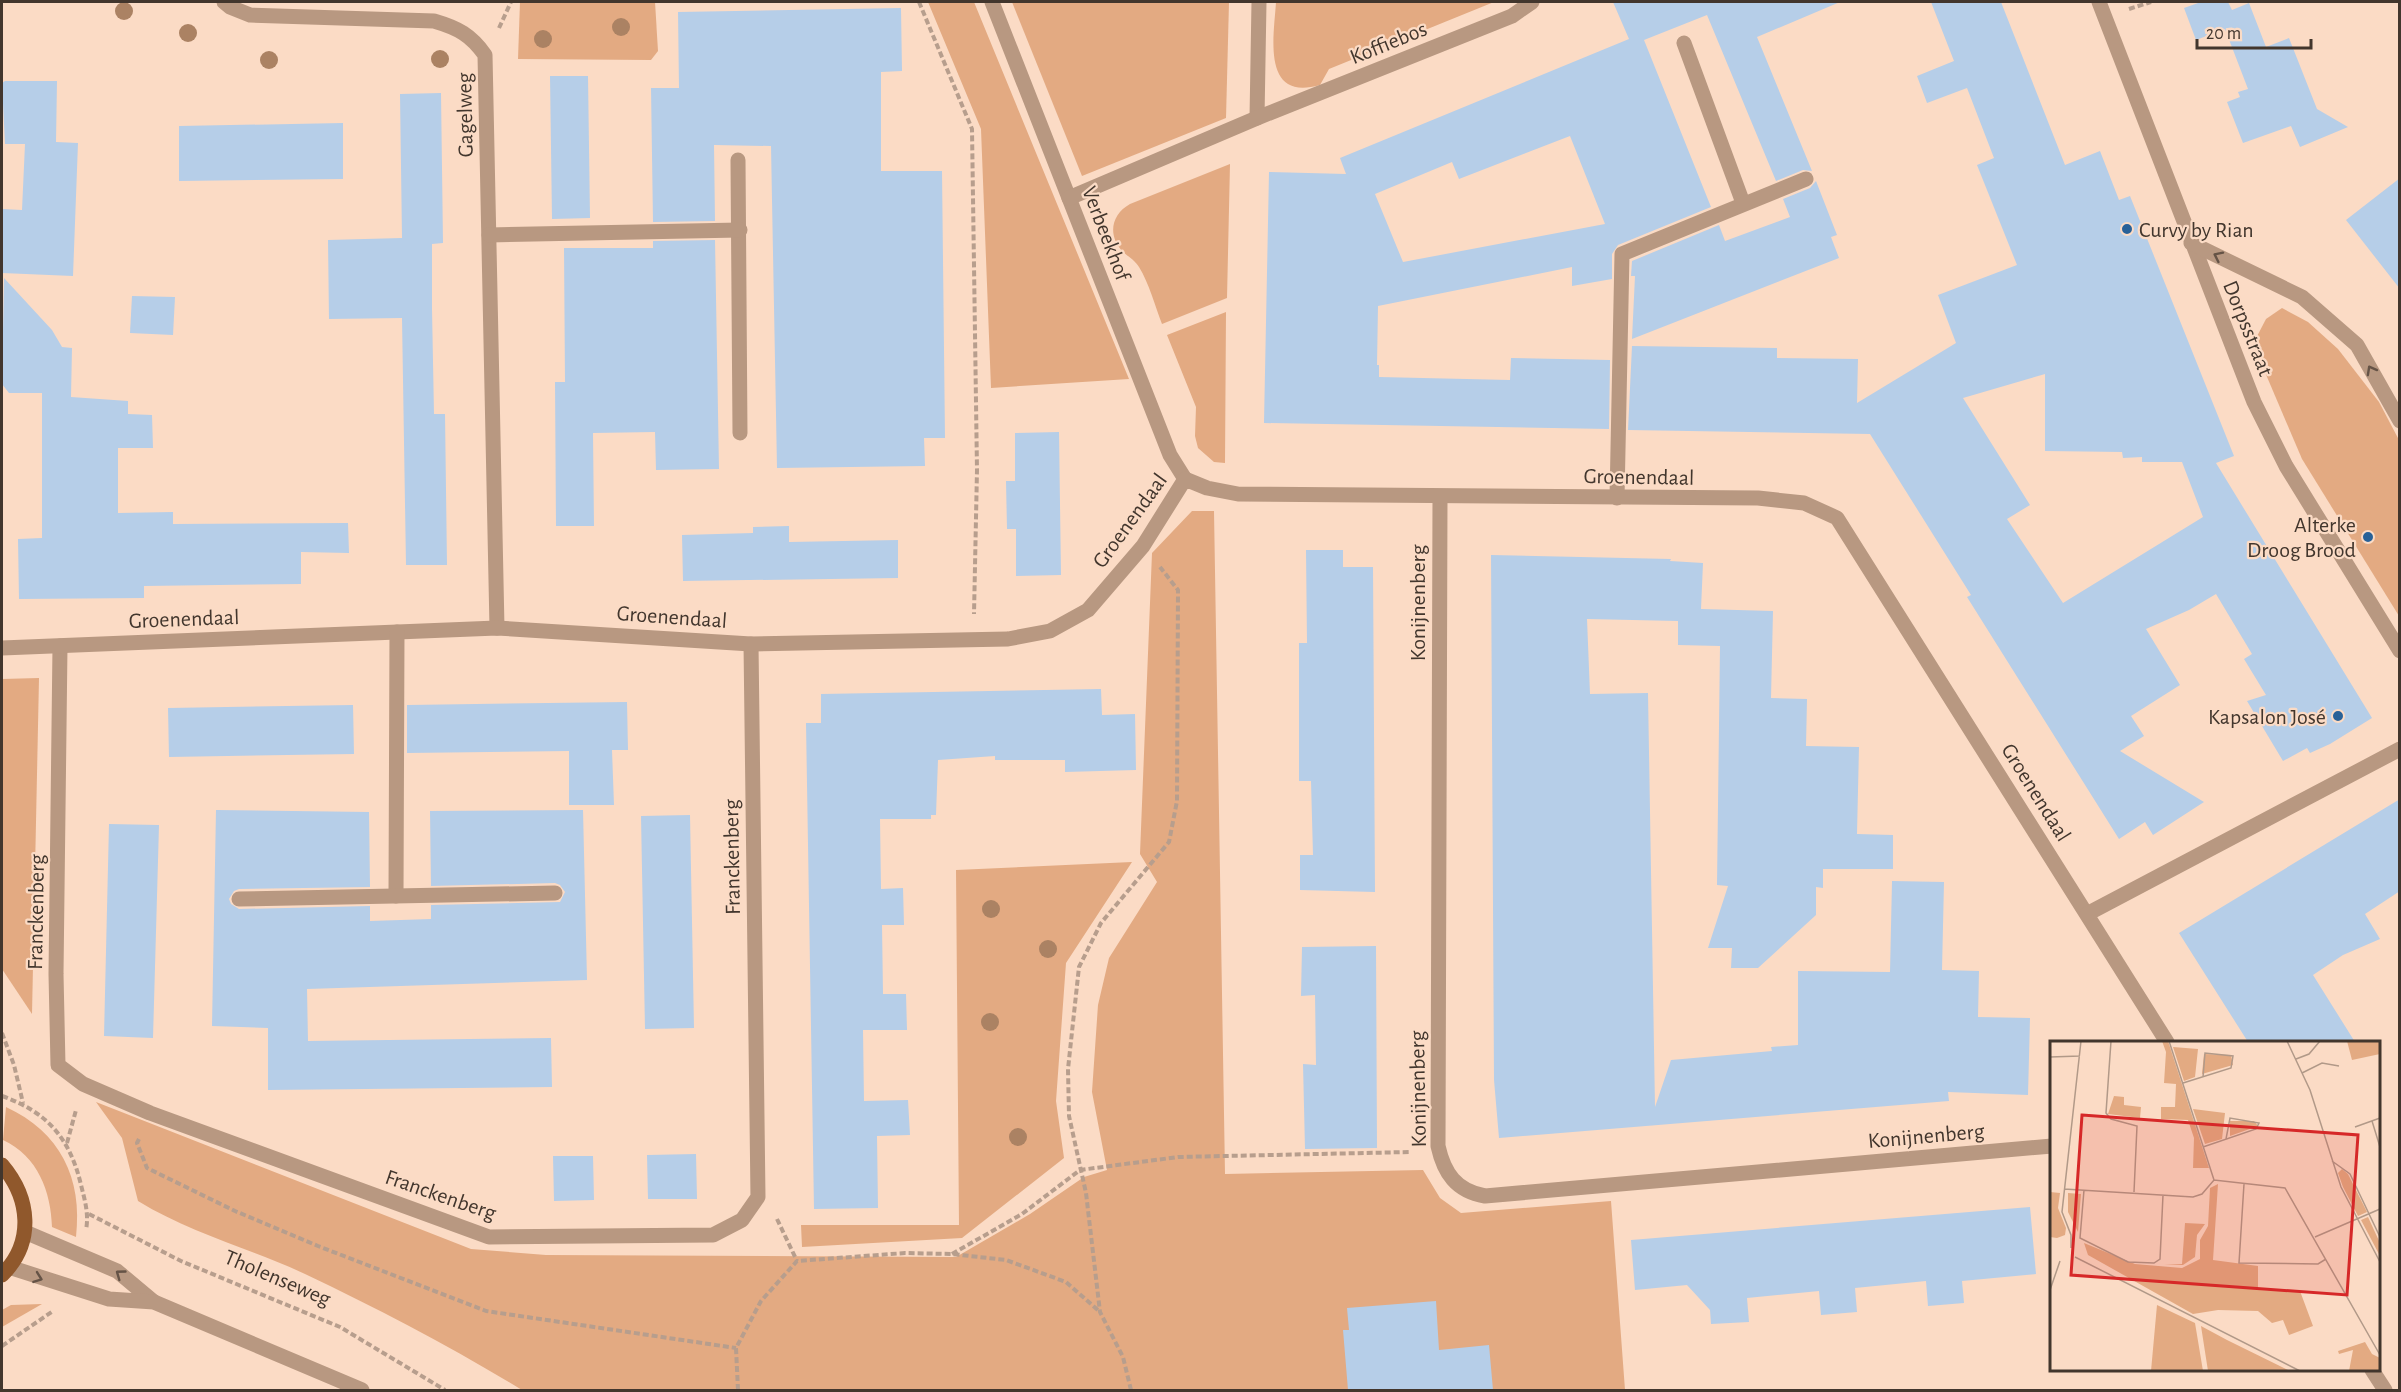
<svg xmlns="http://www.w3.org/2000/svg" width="2401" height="1392" font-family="'Alegreya Sans',sans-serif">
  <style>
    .green { fill: #e3aa82 }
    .building { fill: #b6cee8; fill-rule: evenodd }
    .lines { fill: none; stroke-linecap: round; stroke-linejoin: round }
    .path { stroke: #b79e8d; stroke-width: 4; stroke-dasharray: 6 3; stroke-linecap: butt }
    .minor { stroke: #b89881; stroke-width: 15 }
    .major { stroke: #90582c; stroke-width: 15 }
    .tree { fill: #ab8263 }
    .oneway { stroke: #655346 }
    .poi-dot { fill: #286198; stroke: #fbdbc5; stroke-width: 2 }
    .labels { text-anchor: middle; stroke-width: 4.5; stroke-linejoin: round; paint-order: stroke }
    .street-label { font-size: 22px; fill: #42362d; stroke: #fbdbc5 }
    .poi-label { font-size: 22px; fill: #42362d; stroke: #fbdbc5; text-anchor: end }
    .inset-road { fill: none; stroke: #b19988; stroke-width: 1.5 }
    .view { fill: #d62828; fill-opacity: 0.15; stroke: #d62828; stroke-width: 3 }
    .inset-edge { fill: none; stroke: #42362d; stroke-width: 3 }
  </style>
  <rect width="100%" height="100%" fill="#fbdbc5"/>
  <g class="green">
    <polygon points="520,2 655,2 658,51 651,60 518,59"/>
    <polygon points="928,2 974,2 1129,379 991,388 981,129"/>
    <polygon points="1012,2 1229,2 1226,118 1082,176"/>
    <path d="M1276,2H1494L1329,69L1320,85C1261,102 1274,36 1276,2Z"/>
    <path d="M1230,164L1227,298L1162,324C1155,306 1149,283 1139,267C1135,260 1127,256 1122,251C1107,234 1112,214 1130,204Z"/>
    <polygon points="2282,308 2308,322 2338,349 2379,402 2399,440 2399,616 2302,459 2253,344 2266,319"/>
    <polygon points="1226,312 1225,463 1214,462 1198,448 1195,436 1196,407 1167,335"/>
    <path d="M1192,511H1214L1225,1174L1423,1170L1440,1198L1461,1213L1611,1201L1625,1390H522C453,1348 379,1309 305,1274C249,1248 190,1233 138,1201L122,1138L96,1102L471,1249L546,1255L956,1257L1030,1214L1084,1177L1107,1170L1092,1092L1098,1005L1109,958L1157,882L1140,854L1152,553Z"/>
    <polygon points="39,678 32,1014 2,969 2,679"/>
    <polygon points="1132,862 1066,963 1056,1101 1064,1158 962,1238 802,1247 801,1225 959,1225 956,870"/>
    <path d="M6,1107C60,1132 83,1178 76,1237L52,1227C51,1192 38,1156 3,1140Z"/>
    <polygon points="42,1304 2,1327 2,1310 11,1305"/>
  </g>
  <g class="building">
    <path d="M1613,2H1840L1757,37L1812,171L1803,170L1776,181L1707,15L1644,40L1711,207L1618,245L1612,254V279L1572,286V267L1378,306L1377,365H1379V377L1510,380L1511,358L1610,360L1609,429L1264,423L1269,172L1346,174L1340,158L1629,39ZM1570,136L1605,224L1403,262L1375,194L1452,162L1459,179Z"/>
    <path d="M1931,2H2001L2065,165L2100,151L2119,200L2130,196L2234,456L2216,463L2372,718L2330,744L2310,753L2307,748L2283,761L2247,701L2266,695L2244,659L2252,654L2216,594L2189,610L2146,629L2180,685L2131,716L2144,736L2120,751L2204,802L2153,835L2145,822L2119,839L1967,597L1971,595L1870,434L1628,430L1632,346L1777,348V358L1858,359L1857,403L1956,343L1938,295L2017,265L1977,165L1994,158L1967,88L1927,103L1917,76L1954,61ZM2045,374V451L2122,452L2123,458L2142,457V462H2182L2203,517L2063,603L2007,519L2030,505L1963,398Z"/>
    <polygon points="2201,2 2228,2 2232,10 2249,3 2266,47 2289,38 2317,109 2348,127 2300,147 2291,126 2243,143 2227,102 2240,97 2238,92 2248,89 2225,29 2196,40 2184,8"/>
    <polygon points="901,8 902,71 881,72 881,171 942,171 945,438 924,438 925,466 777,468 771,146 714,145 715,221 653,222 651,88 679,88 678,12"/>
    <polygon points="550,76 588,76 590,218 552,219"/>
    <polygon points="5,81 57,81 56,142 78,143 73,276 2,273 2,209 22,210 25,144 5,144 2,83"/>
    <polygon points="441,93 443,243 432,244 432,309 434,414 445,414 447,565 406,565 402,318 329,319 328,240 402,238 400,94"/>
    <polygon points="343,123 343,179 179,181 179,126"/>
    <polygon points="2400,178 2400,289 2346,220"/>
    <polygon points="1816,181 1837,235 1831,237 1839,258 1632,339 1635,276 1631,276 1632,261 1719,225 1725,241 1790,217 1783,199 1810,188"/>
    <polygon points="715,240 719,469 656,470 655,432 593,433 594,526 556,526 555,382 565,382 564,248 653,248 653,241"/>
    <polygon points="4,278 52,330 62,347 72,348 71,397 128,401 128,414 152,415 153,448 118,448 118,513 173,512 173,524 348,523 349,553 301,552 301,584 144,586 144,598 19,599 18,539 42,538 42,393 9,393 2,384"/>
    <polygon points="132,296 175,297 173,335 130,333"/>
    <polygon points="1059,432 1061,575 1016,576 1016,529 1007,529 1006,481 1015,481 1015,433"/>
    <polygon points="789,526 789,542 898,540 898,578 683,581 682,535 753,533 753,527"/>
    <polygon points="1306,550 1343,550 1343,567 1373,567 1375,892 1300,890 1300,855 1313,855 1311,781 1299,781 1299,643 1307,643"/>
    <polygon points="1491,555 1671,559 1670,561 1703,563 1701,609 1773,611 1771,698 1807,699 1806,746 1859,747 1857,834 1893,835 1893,869 1823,869 1823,888 1816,887 1816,915 1758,968 1731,968 1732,948 1708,948 1728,886 1717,885 1720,646 1678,645 1678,621 1587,619 1590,694 1648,693 1655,1107 1671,1060 1772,1051 1771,1047 1798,1045 1798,971 1890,972 1892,881 1944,882 1942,970 1979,971 1978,1017 2030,1018 2028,1095 1948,1092 1949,1101 1499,1138 1494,1080"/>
    <polygon points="1101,689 1102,715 1135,714 1136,770 1065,772 1065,760 995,760 995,756 938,760 936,815 931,815 931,819 880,819 881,889 903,888 904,925 882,925 883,994 906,994 907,1030 863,1030 864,1101 908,1100 910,1135 877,1136 878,1208 814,1209 806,723 821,723 821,694"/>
    <polygon points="627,702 628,750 612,750 614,805 569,805 569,751 407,753 407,705"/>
    <polygon points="353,705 354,754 169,757 168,708"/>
    <polygon points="2400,799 2400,891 2365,914 2380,939 2343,955 2313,975 2355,1042 2248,1042 2179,933"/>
    <polygon points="216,810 369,812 370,887 239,889 234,891 229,899 231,904 239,909 370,906 370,921 431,919 431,905 560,902 565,892 560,885 555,883 431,886 430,811 583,810 587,980 307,989 308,1041 551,1038 552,1087 268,1090 268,1028 212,1026"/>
    <polygon points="690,815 694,1028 645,1029 641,816"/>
    <polygon points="109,824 159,825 153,1038 104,1036"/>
    <polygon points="1376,946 1377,1148 1305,1149 1303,1064 1316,1065 1315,995 1301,996 1302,947"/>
    <polygon points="696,1154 697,1199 648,1199 647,1155"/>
    <polygon points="553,1156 593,1156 594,1200 554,1201"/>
    <polygon points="2030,1207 2036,1274 1962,1281 1964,1303 1928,1306 1926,1281 1855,1288 1857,1312 1821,1315 1819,1291 1747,1298 1749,1322 1711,1324 1710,1310 1687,1285 1635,1290 1631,1240"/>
    <polygon points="1436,1301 1439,1350 1489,1345 1493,1390 1348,1390 1343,1330 1349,1330 1347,1308"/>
  </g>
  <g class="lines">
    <g class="path">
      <polyline points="919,2 972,129 977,470 974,614"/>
      <polyline points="2129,9 2151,2"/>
      <polyline points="499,28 511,2"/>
      <polyline points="2,1033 14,1065 23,1103"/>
      <path d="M2,1096C47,1112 70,1138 81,1185C85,1201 89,1214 86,1230"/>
      <polyline points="139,1139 137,1143 147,1168 235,1211 318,1246 486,1311 736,1348"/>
      <polyline points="67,1143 76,1110"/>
      <polyline points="89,1214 181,1261 340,1327 445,1390"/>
      <polyline points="777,1219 797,1261"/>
      <polyline points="952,1254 1022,1214 1080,1170 1178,1157 1411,1152"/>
      <polyline points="2,1346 53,1311"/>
      <polyline points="738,1390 736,1348 761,1301 797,1261 905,1253 952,1254 1006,1260 1066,1282 1100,1312"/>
      <polyline points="1131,1390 1123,1357 1100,1312 1086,1193 1069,1116 1068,1069 1079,967 1101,923 1169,842 1177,801 1178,590 1160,567"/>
    </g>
    <g class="minor">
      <path d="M224,2L230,7L250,15L434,21C458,28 471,35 485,55L497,628"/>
      <polyline points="992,2 1170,455 1185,479"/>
      <polyline points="2099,2 2254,402 2286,466 2400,651"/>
      <polyline points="1684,43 1743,203"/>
      <polyline points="1257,118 1259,2"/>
      <polyline points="738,160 740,433"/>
      <polyline points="1069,198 1257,118 1512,16 1532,2"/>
      <polyline points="489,235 740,230"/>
      <polyline points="2191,243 2302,297 2357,345 2400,421"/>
      <path d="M1440,497L1438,1146C1444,1173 1456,1191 1485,1196L2052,1146"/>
      <polyline points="1617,498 1622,254 1806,179"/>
      <polyline points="60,646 56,974 58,1065 83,1084 150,1113 489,1237 713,1235 742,1220 758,1197 751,644"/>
      <polyline points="2,648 497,628 751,644 1008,639 1050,631 1088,610 1143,546 1185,479 1207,488 1238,494 1758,498 1804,503 1837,518 2167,1042"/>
      <polyline points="396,896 397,632"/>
      <polyline points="239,899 555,893"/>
      <polyline points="2087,914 2400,749"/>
      <polyline points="25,1232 117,1271 154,1302"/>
      <polyline points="9,1267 109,1299 154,1302 362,1390"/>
      <polyline points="2372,1370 2385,1390"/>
    </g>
    <path class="major" d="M2,1165C30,1198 35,1242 2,1275"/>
  </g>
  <g class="tree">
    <circle cx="124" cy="11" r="9"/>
    <circle cx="621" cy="27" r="9"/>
    <circle cx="188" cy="33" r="9"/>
    <circle cx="543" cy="39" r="9"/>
    <circle cx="440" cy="59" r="9"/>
    <circle cx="269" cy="60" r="9"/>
    <circle cx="991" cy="909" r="9"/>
    <circle cx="1048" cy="949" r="9"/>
    <circle cx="990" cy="1022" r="9"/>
    <circle cx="1018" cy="1137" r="9"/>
  </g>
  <defs><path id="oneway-chevron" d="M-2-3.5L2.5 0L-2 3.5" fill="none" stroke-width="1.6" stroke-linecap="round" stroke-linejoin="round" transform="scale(1.5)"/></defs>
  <g class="oneway">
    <use href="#oneway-chevron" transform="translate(2218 256) rotate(-154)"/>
    <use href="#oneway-chevron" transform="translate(2371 370) rotate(-119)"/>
    <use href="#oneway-chevron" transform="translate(120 1274) rotate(-144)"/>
    <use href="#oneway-chevron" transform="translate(38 1278) rotate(20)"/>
  </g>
  <g class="poi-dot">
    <circle cx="2127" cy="229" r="6"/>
    <circle cx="2368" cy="537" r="6"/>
    <circle cx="2338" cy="716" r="6"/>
  </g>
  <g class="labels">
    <g class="street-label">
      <text transform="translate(1388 42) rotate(-22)" y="8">Koffiebos</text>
      <text transform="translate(464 115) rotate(-91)" y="8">Gagelweg</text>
      <text transform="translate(1107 233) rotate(69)" y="8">Verbeekhof</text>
      <text transform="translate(2249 328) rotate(68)" y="8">Dorpsstraat</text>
      <text transform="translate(1639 476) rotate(1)" y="8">Groenendaal</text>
      <text transform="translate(1129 520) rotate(-54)" y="8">Groenendaal</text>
      <text transform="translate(1417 603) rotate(-90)" y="8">Konijnenberg</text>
      <text transform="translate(672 616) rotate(4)" y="8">Groenendaal</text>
      <text transform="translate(184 618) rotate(-2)" y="8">Groenendaal</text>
      <text transform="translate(2037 792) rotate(58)" y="8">Groenendaal</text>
      <text transform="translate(731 857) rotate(-91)" y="8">Franckenberg</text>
      <text transform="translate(35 912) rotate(-89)" y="8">Franckenberg</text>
      <text transform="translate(1417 1089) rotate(-91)" y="8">Konijnenberg</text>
      <text transform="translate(1926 1135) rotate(-5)" y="8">Konijnenberg</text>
      <text transform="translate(441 1194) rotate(19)" y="8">Franckenberg</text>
      <text transform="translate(278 1277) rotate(23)" y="8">Tholenseweg</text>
    </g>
    <g class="poi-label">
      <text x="2139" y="237" text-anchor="start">Curvy by Rian</text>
      <text x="2356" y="532">Alterke<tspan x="2356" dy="25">Droog Brood</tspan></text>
      <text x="2326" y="724">Kapsalon José</text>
    </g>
  </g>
  <g transform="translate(2050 1041)">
    <rect width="330" height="330" fill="#fbdbc5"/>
    <path d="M112,0H118L159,127H143L144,97L138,79L111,78V66H125L126,43L114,42L116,11ZM297,0H330V13L302,19ZM123,6L148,8L145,36L134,40ZM154,13L181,14L183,24L152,33ZM64,55L74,56V64L91,66L90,77L58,73ZM143,68L175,72L172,98L155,103ZM180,80H204L208,85L180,95ZM292,128L298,133L317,171L308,175L293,146L288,132ZM168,143L163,219L208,225V249L250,250L263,285L239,294L233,279L222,282L208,270L168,269L143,273L38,214L34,202L85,223L132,227L150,218V199L158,185L160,147ZM0,151L10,152L8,167L16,187L15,194L7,197L0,196ZM18,152L31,153L28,191L18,171ZM318,176L330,202V215L311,179ZM135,182L155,183L147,194L145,216L133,224H114L132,223ZM107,264L145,282L153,330H101ZM151,285L177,299L240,330H158ZM315,301L322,313L330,317L329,330H299L303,309L289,313L288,310Z" fill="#e3aa82"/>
    <path class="inset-road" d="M61,0L56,72L61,78L87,85L84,151M119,0L164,139M237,0L260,49L291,146L330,221M0,16L30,15M246,18L259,13L270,0M330,19V57M252,32L272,22L289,25M133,42L181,27L183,15L155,12L153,36M322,80L330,106M305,86L330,77M153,106L206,88L209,82L180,77L176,98M282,120L300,133L330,196M194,143L189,222L268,223L276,218M14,148L143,156L152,153L164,139L235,147L330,314M34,149L30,197L78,221L104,222L110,218L113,154M265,196L330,168M21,207V194L12,171L31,0M25,216L250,330M0,249L10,220"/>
    <path class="view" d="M32,74L308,94L297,254L21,234Z"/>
    <rect width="330" height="330" class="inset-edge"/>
  </g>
  <rect width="2401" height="1392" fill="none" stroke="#42362d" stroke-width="6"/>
  <path d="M2197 39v9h114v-9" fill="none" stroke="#42362d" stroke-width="3"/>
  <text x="2206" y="39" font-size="18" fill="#42362d" stroke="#fbdbc5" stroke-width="4.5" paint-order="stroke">20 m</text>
</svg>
